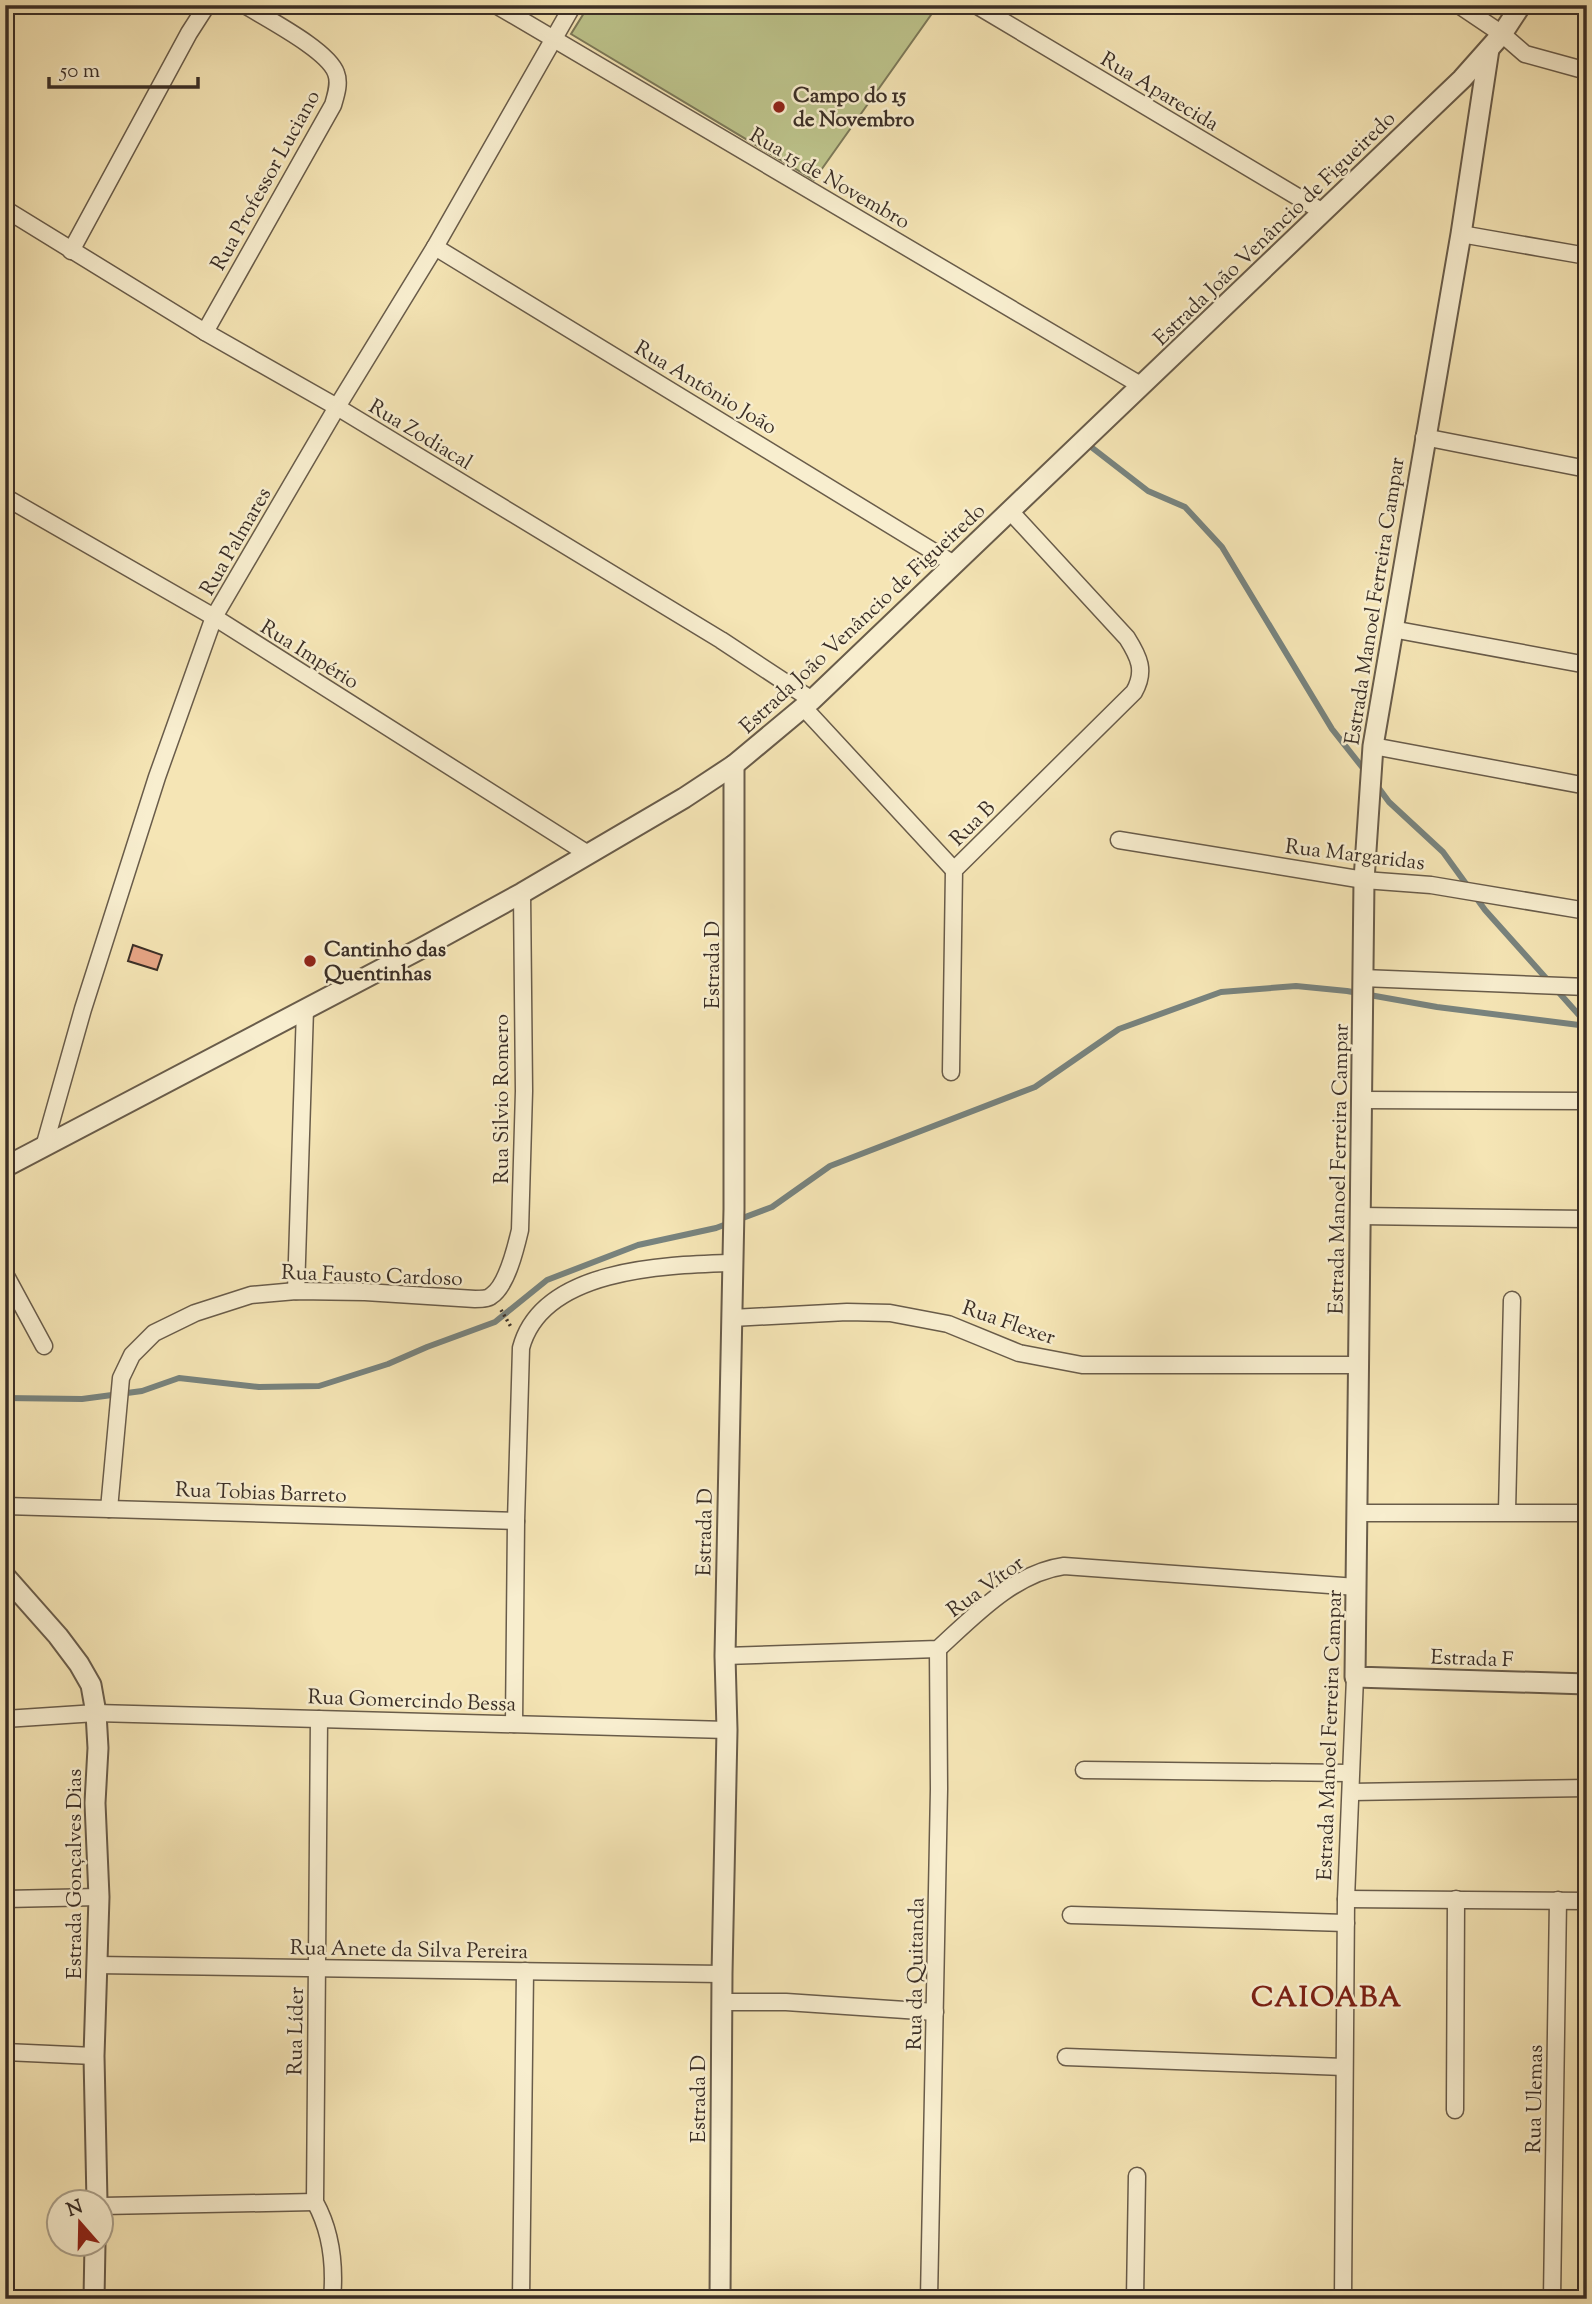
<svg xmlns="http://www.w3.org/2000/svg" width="1592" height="2304" font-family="'Sorts Mill Goudy',serif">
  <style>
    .green { fill: #bdc48c; stroke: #7c7959; stroke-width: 2 }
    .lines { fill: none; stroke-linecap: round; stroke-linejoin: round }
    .stream { stroke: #78837e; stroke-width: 6 }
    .building { fill: #e8a686; stroke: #3a2e26; stroke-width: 2 }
    .minor-casing { stroke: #695c4a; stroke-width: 19 }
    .tertiary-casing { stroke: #695c4a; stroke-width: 23 }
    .path { stroke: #3a2e26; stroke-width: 3.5; stroke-dasharray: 2 3.5; stroke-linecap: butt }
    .minor { stroke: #f8eecf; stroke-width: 16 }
    .tertiary { stroke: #f8eecf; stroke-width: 19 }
    .poi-dot { fill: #8f2418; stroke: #f8eecf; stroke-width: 2.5 }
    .labels { text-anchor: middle; stroke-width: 5; stroke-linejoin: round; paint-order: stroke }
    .street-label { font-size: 21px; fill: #3a2e26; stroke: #f8eecf }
    .poi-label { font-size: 21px; font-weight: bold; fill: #3a2e26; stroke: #f8eecf; text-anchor: start }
    .district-label { font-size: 28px; font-weight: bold; letter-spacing: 2px; fill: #7a1f14; stroke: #f8eecf }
  </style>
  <rect width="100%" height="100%" fill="#f5e5b5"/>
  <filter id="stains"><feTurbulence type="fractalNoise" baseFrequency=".00286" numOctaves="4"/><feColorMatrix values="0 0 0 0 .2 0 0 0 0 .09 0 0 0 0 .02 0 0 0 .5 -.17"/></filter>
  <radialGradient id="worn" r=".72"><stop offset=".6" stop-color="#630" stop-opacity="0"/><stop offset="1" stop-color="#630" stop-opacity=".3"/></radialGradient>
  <polygon class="green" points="589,5 938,5 814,180 571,34"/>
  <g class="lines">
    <g class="stream">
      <polyline points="1086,443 1148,491 1185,507 1222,547 1332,729 1366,772"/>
      <polyline points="1375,783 1389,802 1443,852 1485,910 1587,1024"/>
      <polyline points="5,1398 82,1399 142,1391 179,1378 259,1387 319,1386 388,1364 427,1347 495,1322 547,1280 638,1245 716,1228 772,1207 830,1166 1035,1087 1119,1029 1221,992 1296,986 1347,991 1437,1007 1587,1026"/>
    </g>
  </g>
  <polygon class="building" points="133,945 162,955 157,970 128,961"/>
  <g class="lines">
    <g class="minor-casing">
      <g id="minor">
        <polyline points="496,5 1142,386"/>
        <polyline points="976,5 1323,212"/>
        <polyline points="1459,5 1502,34 1525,54 1587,71"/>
        <polyline points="5,209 205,332 337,407 721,640 812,700"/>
        <polyline points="1461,234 1587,256"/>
        <polyline points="435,247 954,564"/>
        <polyline points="71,251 189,33 207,5"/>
        <path d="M205,332L333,105C336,95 340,83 336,73C328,50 267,19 245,5"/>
        <polyline points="1424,437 1587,469"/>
        <polyline points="5,497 214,617 588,854"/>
        <polyline points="1392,629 1587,665"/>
        <polyline points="804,708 954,870"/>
        <polyline points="1373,746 1587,786"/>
        <polyline points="1119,840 1364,880 1431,885 1587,911"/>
        <polyline points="1362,978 1587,987"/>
        <path d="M951,1072L954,870L1134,692C1146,671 1139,657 1127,638L1010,511"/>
        <polyline points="1362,1100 1587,1101"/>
        <polyline points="44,1147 83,1009 157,777 214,617 337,407 435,247 573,5"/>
        <polyline points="1360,1216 1587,1219"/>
        <polyline points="5,1274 44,1346"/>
        <polyline points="296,1291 305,1009"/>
        <polyline points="732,1318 847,1312 890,1313 948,1324 1019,1353 1082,1365 1358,1365"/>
        <polyline points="5,1506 516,1521"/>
        <path d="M109,1509L121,1378L132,1355L154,1333L195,1313L251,1295L296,1291L365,1292L475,1299C480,1299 488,1299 491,1296C507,1286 516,1247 520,1230L524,1091L522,893"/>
        <polyline points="1507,1511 1512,1300"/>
        <polyline points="1358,1513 1587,1513"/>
        <path d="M725,1656L938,1649C974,1616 1014,1573 1064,1566L1357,1587"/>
        <polyline points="5,1719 96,1713 727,1730"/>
        <path d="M319,1719L315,2202C331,2231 335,2266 332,2299"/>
        <path d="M514,1724L516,1521L521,1348C542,1268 666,1265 732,1263"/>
        <polyline points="1084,1770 1349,1773"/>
        <polyline points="1351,1792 1587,1788"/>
        <polyline points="5,1899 99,1897"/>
        <polyline points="1346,1899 1587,1901"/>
        <polyline points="1071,1915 1346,1923"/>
        <polyline points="96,1965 722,1974"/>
        <polyline points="722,2002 786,2002 935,2012"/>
        <polyline points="5,2052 94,2056"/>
        <polyline points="1066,2057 1344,2067"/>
        <polyline points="1455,2110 1456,1899"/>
        <polyline points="102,2206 315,2202"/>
        <polyline points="521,2299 525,1971"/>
        <polyline points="929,2299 939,1789 938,1649"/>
        <polyline points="1135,2299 1137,2176"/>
        <polyline points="1343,2299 1346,1899 1355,1677"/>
        <polyline points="1552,2299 1558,1900"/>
      </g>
    </g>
    <g class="tertiary-casing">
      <g id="tertiary">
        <polyline points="1489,49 1461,234 1373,746 1364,880 1355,1677 1587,1684"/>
        <polyline points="5,1167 420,949 522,893 684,798 734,765 812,700 1462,79 1502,34 1521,5"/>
        <polyline points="5,1576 58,1636 79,1664 91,1685 96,1713 98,1748 95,1803 99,1897 94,2056 97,2202"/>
        <polyline points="94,2299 95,2244"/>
        <polyline points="720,2299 722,1974 727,1730 725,1656 734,1209 734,765"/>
      </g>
    </g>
    <polyline class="path" points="501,1310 511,1327"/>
    <use href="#minor" class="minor"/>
    <use href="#tertiary" class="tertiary"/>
  </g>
  <g class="poi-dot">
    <circle cx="779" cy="107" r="7"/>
    <circle cx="310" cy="961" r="7"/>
  </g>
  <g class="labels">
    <g class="street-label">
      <text transform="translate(1160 91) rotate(31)" y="7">Rua Aparecida</text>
      <text transform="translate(830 178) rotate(30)" y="7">Rua 15 de Novembro</text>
      <text transform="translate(265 180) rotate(-61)" y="7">Rua Professor Luciano</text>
      <text transform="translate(1274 228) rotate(-44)" y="7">Estrada João Venâncio de Figueiredo</text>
      <text transform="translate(706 387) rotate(31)" y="7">Rua Antônio João</text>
      <text transform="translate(421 434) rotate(31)" y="7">Rua Zodiacal</text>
      <text transform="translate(235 541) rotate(-60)" y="7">Rua Palmares</text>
      <text transform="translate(1374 601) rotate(-81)" y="7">Estrada Manoel Ferreira Campar</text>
      <text transform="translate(862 618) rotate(-43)" y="7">Estrada João Venâncio de Figueiredo</text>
      <text transform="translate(310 654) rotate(32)" y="7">Rua Império</text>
      <text transform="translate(972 823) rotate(-45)" y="7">Rua B</text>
      <text transform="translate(1355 854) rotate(7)" y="7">Rua Margaridas</text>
      <text transform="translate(712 965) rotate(-90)" y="7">Estrada D</text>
      <text transform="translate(501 1099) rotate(-90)" y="7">Rua Silvio Romero</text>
      <text transform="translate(1338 1169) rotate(-89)" y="7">Estrada Manoel Ferreira Campar</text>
      <text transform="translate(372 1275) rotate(2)" y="7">Rua Fausto Cardoso</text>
      <text transform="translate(1009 1322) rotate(19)" y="7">Rua Flexer</text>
      <text transform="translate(261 1492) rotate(2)" y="7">Rua Tobias Barreto</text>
      <text transform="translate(704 1532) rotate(-89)" y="7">Estrada D</text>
      <text transform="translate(985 1586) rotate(-36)" y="7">Rua Vítor</text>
      <text transform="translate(1472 1658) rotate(2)" y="7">Estrada F</text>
      <text transform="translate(412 1700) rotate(2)" y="7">Rua Gomercindo Bessa</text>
      <text transform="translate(1329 1735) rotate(-88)" y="7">Estrada Manoel Ferreira Campar</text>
      <text transform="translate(74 1874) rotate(-90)" y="7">Estrada Gonçalves Dias</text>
      <text transform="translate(409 1949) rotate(1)" y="7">Rua Anete da Silva Pereira</text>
      <text transform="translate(915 1974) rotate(-89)" y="7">Rua da Quitanda</text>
      <text transform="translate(295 2031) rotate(-89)" y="7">Rua Líder</text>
      <text transform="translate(698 2099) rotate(-90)" y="7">Estrada D</text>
      <text transform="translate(1534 2099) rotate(-89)" y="7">Rua Ulemas</text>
    </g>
    <g class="poi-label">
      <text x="793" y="102">Campo do 15<tspan x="793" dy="24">de Novembro</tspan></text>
      <text x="324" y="956">Cantinho das<tspan x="324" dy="24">Quentinhas</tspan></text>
    </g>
    <g class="district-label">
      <text x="1327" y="2006">CAIOABA</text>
    </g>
  </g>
  <rect width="1592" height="2304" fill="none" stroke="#f5e5b5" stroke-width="28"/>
  <rect x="7" y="7" width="1578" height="2290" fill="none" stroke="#3a2e26" stroke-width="3.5"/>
  <rect x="14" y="14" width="1564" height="2276" fill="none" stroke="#3a2e26" stroke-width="2"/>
  <g transform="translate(80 2223) rotate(340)"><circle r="33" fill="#f8eecf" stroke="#aca18b" stroke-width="2"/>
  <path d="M0-5L12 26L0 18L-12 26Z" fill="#8f2418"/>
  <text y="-10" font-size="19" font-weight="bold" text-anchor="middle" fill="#3a2e26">N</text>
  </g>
  <path d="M49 77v10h149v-10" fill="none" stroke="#3a2e26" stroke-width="3.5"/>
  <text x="60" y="77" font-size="21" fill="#3a2e26" stroke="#f8eecf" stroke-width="5" paint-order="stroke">50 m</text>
  <rect width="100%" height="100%" filter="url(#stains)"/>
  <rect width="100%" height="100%" fill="url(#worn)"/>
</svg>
